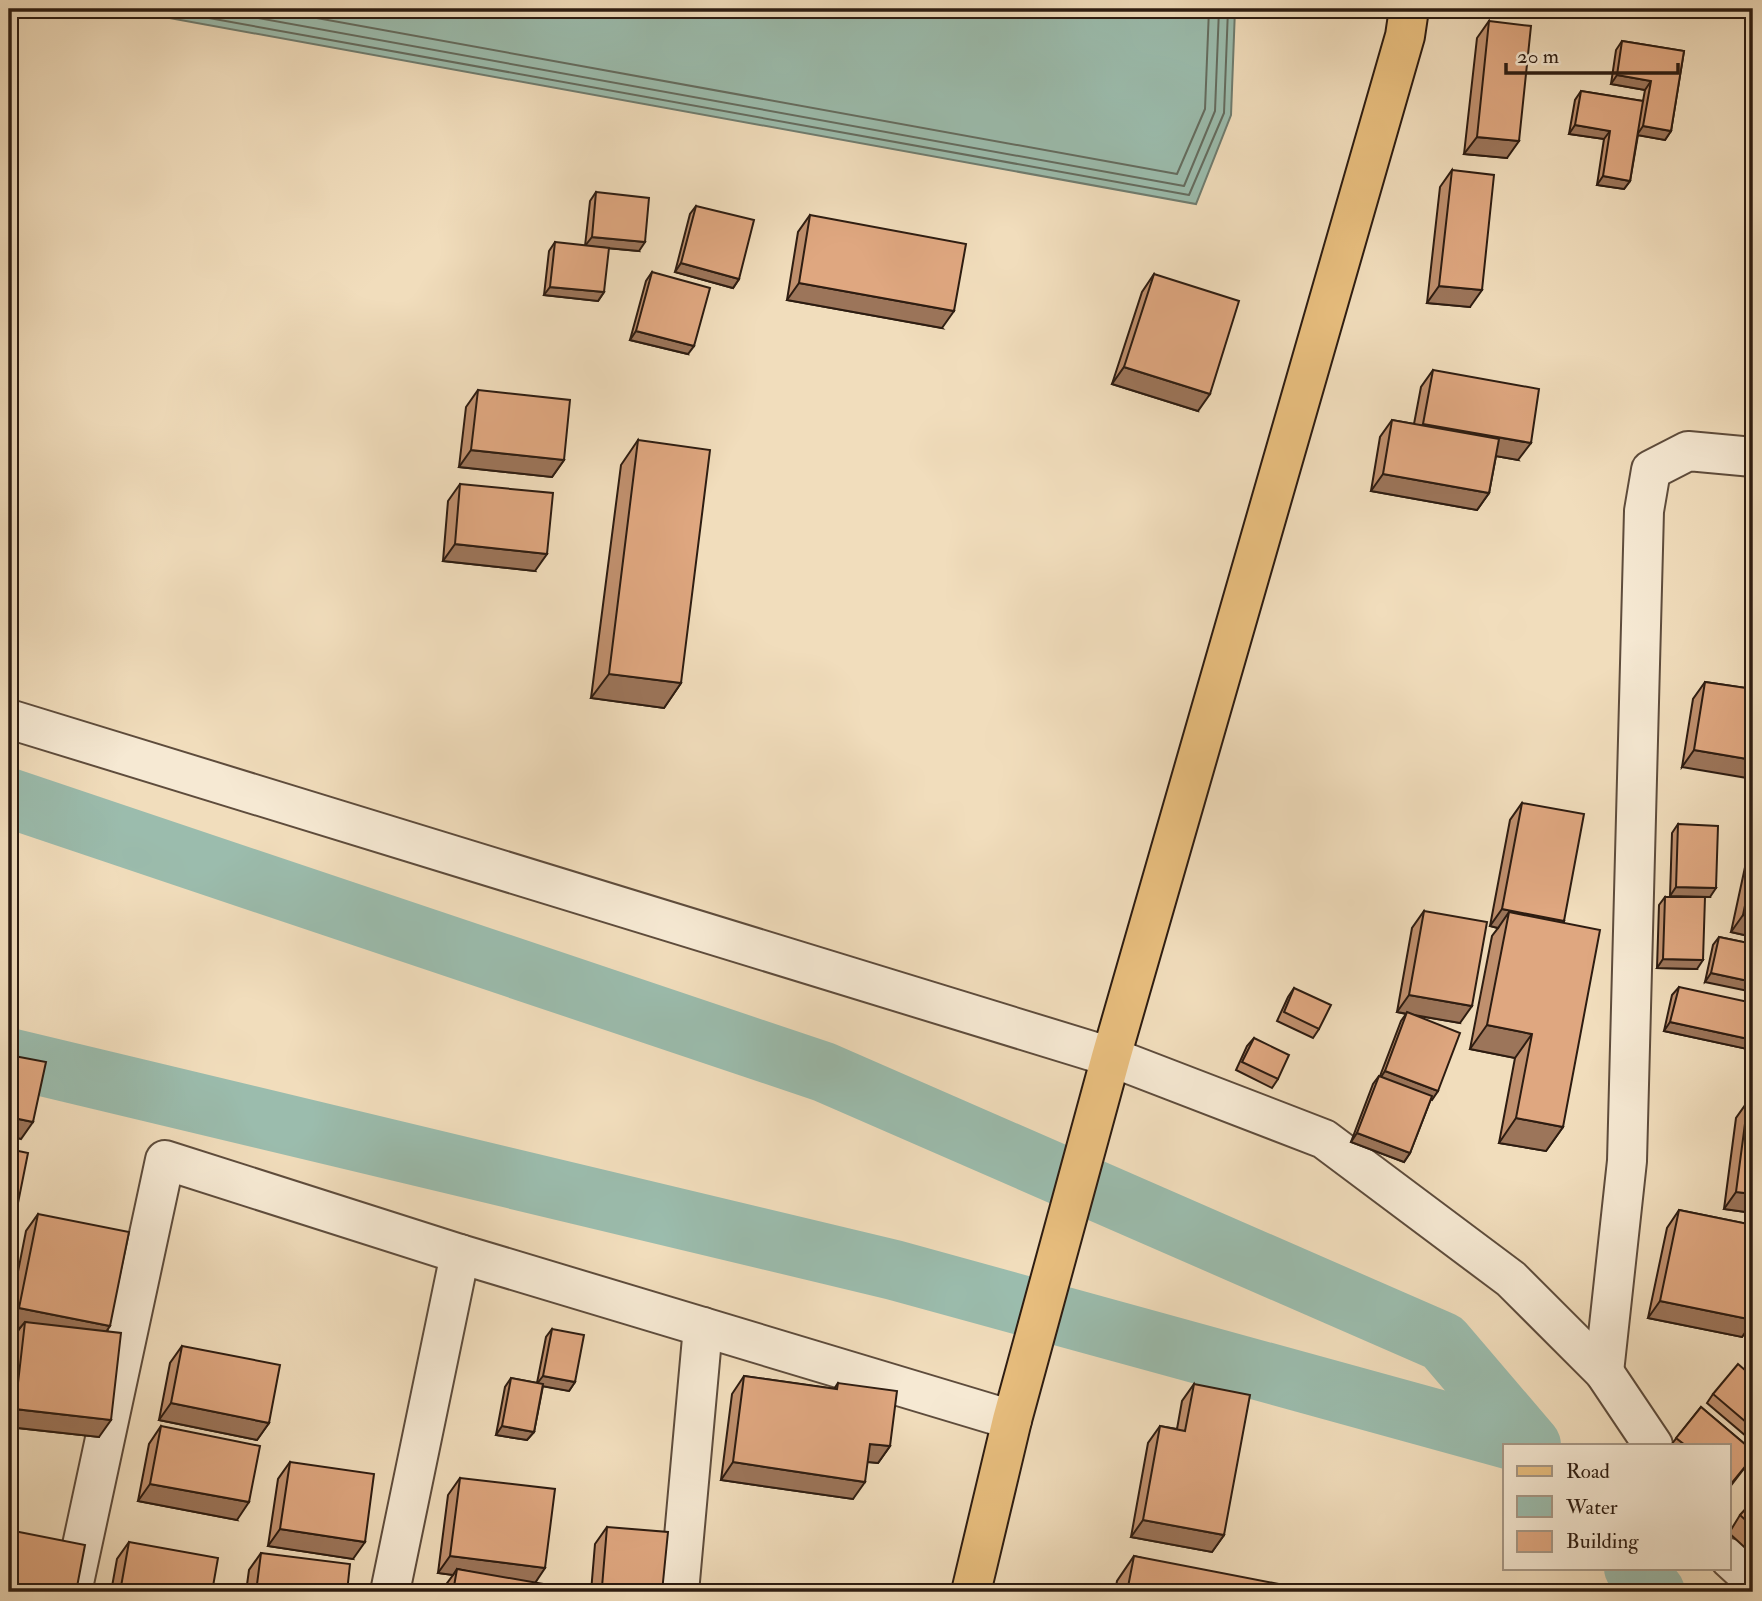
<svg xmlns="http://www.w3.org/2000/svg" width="1762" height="1601" font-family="'IM FELL Double Pica',serif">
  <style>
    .water { fill: #9bbcad; stroke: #6f7c6f; stroke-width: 2 }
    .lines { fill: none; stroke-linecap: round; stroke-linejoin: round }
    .shore { stroke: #646c5f; stroke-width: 2 }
    .canal { stroke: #9bbcad; stroke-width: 60 }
    .minor-casing { stroke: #5e4c3c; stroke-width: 42 }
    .major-casing { stroke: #2d1c11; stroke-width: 42 }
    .minor { stroke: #f6e9d3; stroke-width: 38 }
    .major { stroke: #e8be7e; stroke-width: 38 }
    .wall { fill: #c0906e; stroke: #2d1c11; stroke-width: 2 }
    .shaded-wall { fill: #9c755a; stroke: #2d1c11; stroke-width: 2 }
    .building { fill: #dfa780; stroke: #2d1c11; stroke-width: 2 }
  </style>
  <rect width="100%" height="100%" fill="#f1ddbc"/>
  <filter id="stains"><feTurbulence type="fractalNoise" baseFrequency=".00286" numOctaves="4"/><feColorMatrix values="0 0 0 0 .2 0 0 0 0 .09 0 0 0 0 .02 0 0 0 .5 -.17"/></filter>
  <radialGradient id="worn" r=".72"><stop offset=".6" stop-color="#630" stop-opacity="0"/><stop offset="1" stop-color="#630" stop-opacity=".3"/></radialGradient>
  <polygon class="water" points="120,9 1235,9 1231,115 1196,204"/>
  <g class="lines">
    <g class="shore">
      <polyline points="159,9 1189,195 1224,113 1228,9"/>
      <polyline points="208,9 1184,186 1215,111 1219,9"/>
      <polyline points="267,9 1177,174 1205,109 1209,9"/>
    </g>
    <g class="canal">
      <polyline points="9,798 824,1072 1443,1342 1531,1445"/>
      <polyline points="9,1058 894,1270 1530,1445"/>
      <polyline points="1634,1568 1655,1592"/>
    </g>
    <g class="minor-casing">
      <g id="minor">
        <polyline points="9,719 1111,1057 1324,1139 1511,1279 1604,1372 1653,1445"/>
        <polyline points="1604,1372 1627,1161 1644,511 1651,470 1688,451 1753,457"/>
        <polyline points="1729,1558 1753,1580"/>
        <polyline points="72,1592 165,1160 460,1254 1012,1420"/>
        <polyline points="390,1592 460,1254"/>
        <polyline points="679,1592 703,1327"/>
      </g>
    </g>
    <g class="major-casing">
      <polyline id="major" points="971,1592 1012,1420 1111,1057 1405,36 1409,9"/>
    </g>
    <use href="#minor" class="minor"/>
    <use href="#major" class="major"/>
  </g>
  <g class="wall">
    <polygon points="1489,21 1507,158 1464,154 1477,38"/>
    <polygon points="1622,41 1684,51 1671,131 1665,140 1638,135 1630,181 1624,189 1597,185 1604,139 1569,134 1575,100 1581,91 1643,101 1645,90 1611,84 1616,50"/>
    <polygon points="1452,170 1470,307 1427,303 1440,187"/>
    <polygon points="596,192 639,251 585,246 590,201"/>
    <polygon points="696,206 739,279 733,288 675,272 690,214"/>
    <polygon points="810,215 942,328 787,300 798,232"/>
    <polygon points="555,242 604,292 598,301 544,295 549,251"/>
    <polygon points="652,272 688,354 630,340 646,281"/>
    <polygon points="1154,274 1198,411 1112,384 1142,292"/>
    <polygon points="1433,370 1518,460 1496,456 1489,493 1477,510 1371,491 1380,437 1392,420 1414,424 1421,387"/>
    <polygon points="478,390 564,460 552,477 459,467 466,407"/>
    <polygon points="638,440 681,683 664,708 591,698 621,465"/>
    <polygon points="460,484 535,571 443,561 448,501"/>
    <polygon points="1705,682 1753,689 1682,767 1693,699"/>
    <polygon points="1522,803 1564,921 1563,922 1563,1127 1546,1151 1499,1143 1515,1058 1470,1049 1492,936 1498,928 1490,926 1510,820"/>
    <polygon points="1678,824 1710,897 1670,896 1672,833"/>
    <polygon points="1753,849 1753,937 1731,932 1747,858"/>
    <polygon points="1665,897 1697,969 1657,968 1659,905"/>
    <polygon points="1424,911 1460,1023 1413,1015 1438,1091 1431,1099 1410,1153 1404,1162 1351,1142 1373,1084 1379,1076 1380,1076 1401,1021 1406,1014 1397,1012 1412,928"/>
    <polygon points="1719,937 1753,944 1705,982 1713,945"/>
    <polygon points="1679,987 1753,1041 1747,1049 1664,1031 1672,995"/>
    <polygon points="1294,988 1319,1029 1313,1038 1277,1021 1288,997"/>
    <polygon points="1254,1038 1278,1079 1272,1088 1236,1070 1247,1046"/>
    <polygon points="1748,1101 1753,1213 1724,1209 1736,1118"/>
    <polygon points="1679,1210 1753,1225 1753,1321 1742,1337 1648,1318 1667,1228"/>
    <polygon points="38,1214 106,1331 99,1437 9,1427 9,1373 13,1339 20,1328 9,1326 9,1317 26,1231"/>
    <polygon points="552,1329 575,1382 569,1391 543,1386 534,1432 527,1440 496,1435 505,1387 511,1378 537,1383 546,1337"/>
    <polygon points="182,1346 269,1423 257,1440 159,1420 170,1363"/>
    <polygon points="744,1376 834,1389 838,1383 890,1446 878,1463 867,1462 853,1499 721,1480 732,1394"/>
    <polygon points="1753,1377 1753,1442 1707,1403 1713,1394"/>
    <polygon points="1194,1384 1224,1535 1212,1552 1131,1537 1148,1443 1160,1426 1177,1429 1182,1401"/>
    <polygon points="1701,1407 1753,1451 1753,1457 1729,1488 1729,1445 1671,1445"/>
    <polygon points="161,1426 237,1520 138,1501 149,1444"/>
    <polygon points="290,1462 353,1559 268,1546 278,1479"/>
    <polygon points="460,1478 535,1583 560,1592 444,1592 445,1586 453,1575 438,1573 448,1495"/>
    <polygon points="1753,1501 1753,1555 1729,1533 1740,1515"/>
    <polygon points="607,1527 658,1592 591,1592 595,1544"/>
    <polygon points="129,1542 212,1592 111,1592 117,1559"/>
    <polygon points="261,1553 347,1592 246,1592 249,1570"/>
    <polygon points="1134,1556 1277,1592 1115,1592 1117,1581"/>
  </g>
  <g class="shaded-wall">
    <polygon points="1617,75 1651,81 1645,90 1611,84"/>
    <polygon points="1575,125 1610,131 1604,139 1569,134"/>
    <polygon points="1643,126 1671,131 1665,140 1637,135"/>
    <polygon points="1477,137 1519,141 1507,158 1464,154"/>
    <polygon points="1603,176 1630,181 1624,189 1597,185"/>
    <polygon points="592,237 645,242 639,251 585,246"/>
    <polygon points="681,263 739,279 733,288 675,272"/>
    <polygon points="799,283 954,311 942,328 787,300"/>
    <polygon points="1439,286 1482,290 1470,307 1427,303"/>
    <polygon points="550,287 604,292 598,301 544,295"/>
    <polygon points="636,331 694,346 688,354 630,340"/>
    <polygon points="1124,367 1210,394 1198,411 1112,384"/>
    <polygon points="1423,424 1531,443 1518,460 1411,441"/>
    <polygon points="471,450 564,460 552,477 459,467"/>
    <polygon points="1383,474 1489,493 1477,510 1371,491"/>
    <polygon points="455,544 547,554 535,571 443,561"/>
    <polygon points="609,674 681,683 664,708 591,698"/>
    <polygon points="1694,750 1753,760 1753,779 1682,767"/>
    <polygon points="1676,887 1716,888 1710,897 1670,896"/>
    <polygon points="1502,909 1564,921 1552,938 1509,912 1498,928 1490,926"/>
    <polygon points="1743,915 1753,917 1753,937 1731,932"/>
    <polygon points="1663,959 1703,960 1697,969 1657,968"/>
    <polygon points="1711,973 1753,982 1753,992 1705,982"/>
    <polygon points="1409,995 1472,1006 1460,1023 1397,1012"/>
    <polygon points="1670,1022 1753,1040 1747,1049 1664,1031"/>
    <polygon points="1487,1025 1532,1034 1515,1058 1470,1049"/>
    <polygon points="1385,1071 1438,1091 1432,1100 1379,1080"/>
    <polygon points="9,1117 33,1122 21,1139 9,1136"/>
    <polygon points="1516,1118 1563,1127 1546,1151 1499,1143"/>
    <polygon points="1357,1133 1410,1153 1404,1162 1351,1142"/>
    <polygon points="1736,1192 1753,1194 1753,1213 1724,1209"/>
    <polygon points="9,1212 16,1213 9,1224"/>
    <polygon points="1660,1301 1753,1320 1753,1321 1742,1337 1648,1318"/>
    <polygon points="19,1308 110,1326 98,1343 25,1322 20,1328 9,1326 9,1323"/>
    <polygon points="543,1376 575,1382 569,1391 536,1385"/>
    <polygon points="171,1403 269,1423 257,1440 159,1420"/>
    <polygon points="15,1409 111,1420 99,1437 9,1427 9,1417"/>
    <polygon points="502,1426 534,1432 527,1440 496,1435"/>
    <polygon points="870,1444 890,1446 878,1463 858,1461"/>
    <polygon points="733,1462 865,1482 853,1499 721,1480"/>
    <polygon points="150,1484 249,1502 237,1520 138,1501"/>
    <polygon points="1143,1520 1224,1535 1212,1552 1131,1537"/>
    <polygon points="280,1529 365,1542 353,1559 268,1546"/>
    <polygon points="450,1556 545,1568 533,1586 457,1569 453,1575 438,1573"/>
    <polygon points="602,1587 658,1592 598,1592"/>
  </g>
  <g class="building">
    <polygon points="1489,21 1531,26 1519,141 1477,137"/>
    <polygon points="1622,41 1684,51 1671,131 1643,126 1651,81 1617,75"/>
    <polygon points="1581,91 1643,101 1630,181 1603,176 1610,131 1575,125"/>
    <polygon points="1452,170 1494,175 1482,290 1439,286"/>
    <polygon points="596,192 649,198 645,242 592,237"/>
    <polygon points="696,206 754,220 739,279 681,263"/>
    <polygon points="810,215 966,244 954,311 799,283"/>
    <polygon points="555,242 609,248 604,292 550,287"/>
    <polygon points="652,272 710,288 694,346 636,331"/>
    <polygon points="1154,274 1239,301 1210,394 1124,367"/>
    <polygon points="1433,370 1539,389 1531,443 1423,424"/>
    <polygon points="478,390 570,400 564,460 471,450"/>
    <polygon points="1392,420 1499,439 1489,493 1383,474"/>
    <polygon points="638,440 710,450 681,683 609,674"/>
    <polygon points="460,484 553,493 547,554 455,544"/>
    <polygon points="1705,682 1753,689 1753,760 1694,750"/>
    <polygon points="1522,803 1584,814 1564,921 1502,909"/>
    <polygon points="1678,824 1718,826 1716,888 1676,887"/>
    <polygon points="1753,868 1753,917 1743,915"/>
    <polygon points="1665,897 1705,897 1703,960 1663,959"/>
    <polygon points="1424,911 1487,922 1472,1006 1409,995"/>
    <polygon points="1509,912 1600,930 1563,1127 1516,1118 1532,1034 1487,1025"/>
    <polygon points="1719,937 1753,944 1753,982 1711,973"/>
    <polygon points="1679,987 1753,1003 1753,1040 1670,1022"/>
    <polygon points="1294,988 1331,1005 1319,1029 1284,1012"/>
    <polygon points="1407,1012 1460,1033 1438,1091 1385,1071"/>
    <polygon points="1254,1038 1289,1055 1278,1079 1242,1062"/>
    <polygon points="9,1055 46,1062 33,1122 9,1117"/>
    <polygon points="1379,1076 1432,1096 1410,1153 1357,1133"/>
    <polygon points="1748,1101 1753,1102 1753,1194 1736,1192"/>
    <polygon points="9,1149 28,1153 16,1213 9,1212"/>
    <polygon points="1679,1210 1753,1225 1753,1320 1660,1301"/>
    <polygon points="38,1214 129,1232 110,1326 19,1308"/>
    <polygon points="25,1322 121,1333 111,1420 15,1409"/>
    <polygon points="552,1329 584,1335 575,1382 543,1376"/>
    <polygon points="182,1346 280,1365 269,1423 171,1403"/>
    <polygon points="1738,1364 1753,1377 1753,1428 1713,1394"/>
    <polygon points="744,1376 837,1389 838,1383 897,1391 890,1446 870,1444 865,1482 733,1462"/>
    <polygon points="511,1378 543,1384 534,1432 502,1426"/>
    <polygon points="1194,1384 1250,1395 1224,1535 1143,1520 1160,1426 1185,1431"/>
    <polygon points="1701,1407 1753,1451 1753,1457 1731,1484 1729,1482 1729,1445 1685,1445 1676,1438"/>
    <polygon points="161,1426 260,1446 249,1502 150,1484"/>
    <polygon points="290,1462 374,1474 365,1542 280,1529"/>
    <polygon points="460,1478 555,1489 545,1568 450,1556"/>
    <polygon points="1753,1501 1753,1527 1740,1515"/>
    <polygon points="607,1527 668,1532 662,1592 602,1587"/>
    <polygon points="9,1530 85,1545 76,1592 9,1592"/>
    <polygon points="129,1542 218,1558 212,1592 120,1592"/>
    <polygon points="261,1553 350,1564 347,1592 256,1592"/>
    <polygon points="1134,1556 1279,1584 1277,1592 1127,1592"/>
    <polygon points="457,1569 561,1587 560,1592 453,1592"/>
  </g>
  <rect width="1762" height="1601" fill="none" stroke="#f1ddbc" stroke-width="35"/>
  <rect x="10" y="10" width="1741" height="1580" fill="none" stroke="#2d1c11" stroke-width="3.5"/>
  <rect x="18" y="18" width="1727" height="1566" fill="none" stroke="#2d1c11" stroke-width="2"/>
  <rect x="1503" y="1444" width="228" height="126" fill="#f6e9d3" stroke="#a69785" stroke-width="2"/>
  <rect x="1517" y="1466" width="35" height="10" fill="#e8be7e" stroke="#a69785" stroke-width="2"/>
  <text x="1566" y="1478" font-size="21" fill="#2d1c11">Road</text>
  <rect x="1517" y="1496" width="35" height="21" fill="#9bbcad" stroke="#a69785" stroke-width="2"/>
  <text x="1566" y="1514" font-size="21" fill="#2d1c11">Water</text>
  <rect x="1517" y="1531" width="35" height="21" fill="#dfa780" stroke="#a69785" stroke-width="2"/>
  <text x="1566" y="1548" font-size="21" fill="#2d1c11">Building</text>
  <path d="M1506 63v10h172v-10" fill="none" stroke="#2d1c11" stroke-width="3.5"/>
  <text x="1517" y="63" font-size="21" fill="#2d1c11" stroke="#f6e9d3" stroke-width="5" paint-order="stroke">20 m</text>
  <rect width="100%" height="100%" filter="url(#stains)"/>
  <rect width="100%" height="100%" fill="url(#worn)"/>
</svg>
